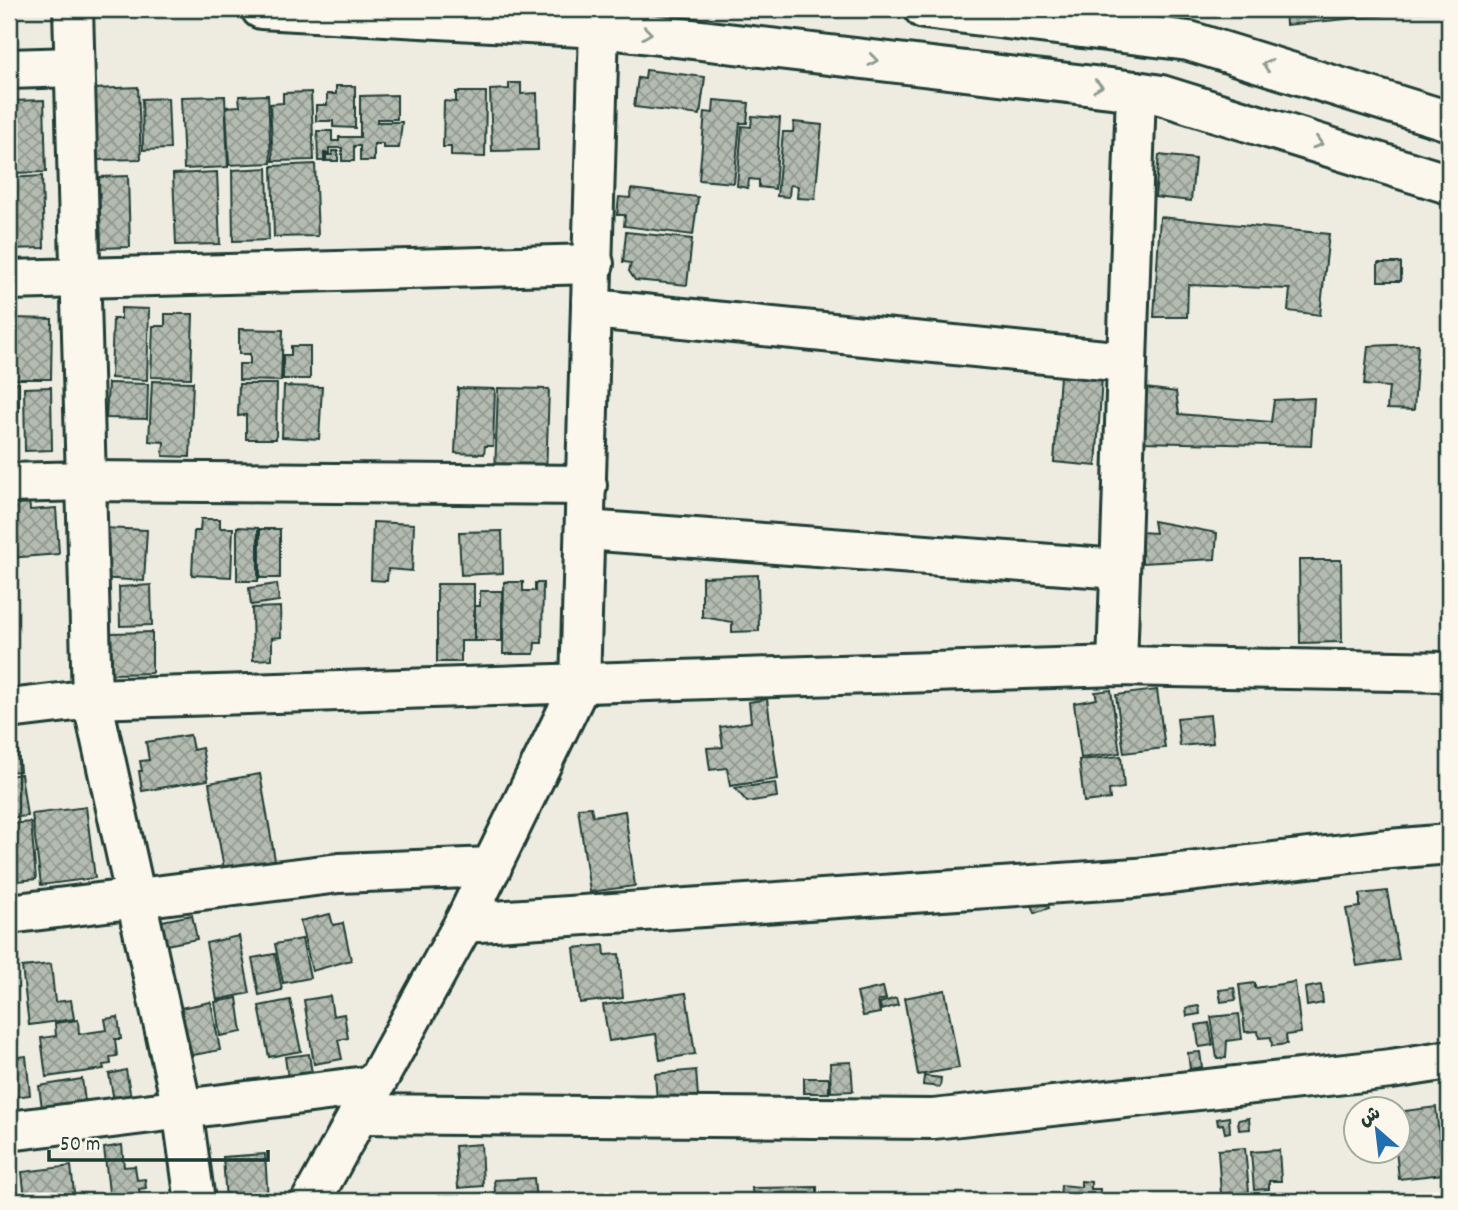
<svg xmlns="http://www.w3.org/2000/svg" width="1458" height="1210" font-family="Dekko,'Playpen Sans Arabic',sans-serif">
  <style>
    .building { fill: url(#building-cross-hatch); stroke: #1f3d34; stroke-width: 2 }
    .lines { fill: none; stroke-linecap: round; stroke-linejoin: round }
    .minor-casing { stroke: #1f3d34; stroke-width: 44 }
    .major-casing { stroke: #1f3d34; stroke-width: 44 }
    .minor { stroke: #fbf7ec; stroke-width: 38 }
    .major { stroke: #fbf7ec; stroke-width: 38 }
    .oneway { stroke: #8d9a90 }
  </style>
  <defs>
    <pattern id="building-cross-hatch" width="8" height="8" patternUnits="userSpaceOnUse" patternTransform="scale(1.75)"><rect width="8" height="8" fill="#b4bbb0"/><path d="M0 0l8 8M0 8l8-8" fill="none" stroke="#929990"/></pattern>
  </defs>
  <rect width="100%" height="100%" fill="#eeece1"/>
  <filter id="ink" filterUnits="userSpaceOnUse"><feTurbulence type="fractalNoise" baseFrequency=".0143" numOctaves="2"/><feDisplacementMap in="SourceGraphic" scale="14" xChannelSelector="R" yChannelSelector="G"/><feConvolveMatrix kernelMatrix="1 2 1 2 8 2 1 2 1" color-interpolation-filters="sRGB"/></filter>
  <g filter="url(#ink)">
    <g class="building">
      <polygon points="1285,9 1437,9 1438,10 1286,25"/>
      <polygon points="646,70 705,77 700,115 634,107 638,78 645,79"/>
      <polygon points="509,83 521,83 521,94 537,93 538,150 492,151 490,90 509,89"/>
      <polygon points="336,86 355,86 355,128 333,127 333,121 316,121 316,105 327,105 327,94 336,94"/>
      <polygon points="138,87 141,159 97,160 94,89"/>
      <polygon points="311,92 314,160 273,161 270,104 283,103 283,93"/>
      <polygon points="456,92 486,92 485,157 451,156 451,147 443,147 444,101 456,102"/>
      <polygon points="268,95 271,163 229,165 226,107 240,106 239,96"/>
      <polygon points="397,95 397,119 377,119 377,122 402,122 399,148 383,148 383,144 374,144 374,161 360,161 360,146 354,146 354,161 342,161 342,148 329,148 329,153 324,153 324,161 318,161 317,131 332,131 332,141 339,141 339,137 360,137 360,96"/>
      <polygon points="225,96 228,167 184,169 181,97"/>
      <polygon points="168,98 170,149 143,150 142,99"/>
      <polygon points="44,100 46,172 11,173 9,101"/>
      <polygon points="714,100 749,103 747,123 740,123 734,183 699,180 705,112 713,113"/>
      <polygon points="752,116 780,118 775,189 759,187 759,180 749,179 748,188 737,186 742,126 751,127"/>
      <polygon points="794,122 822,125 815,199 797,198 798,186 790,185 789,197 777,196 783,132 793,132"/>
      <polygon points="332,151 338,151 338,161 326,161 326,155 332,155"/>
      <polygon points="1159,155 1195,159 1191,201 1155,197"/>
      <polygon points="315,164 318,236 274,237 272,166"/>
      <polygon points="267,168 269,240 233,241 232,170"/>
      <polygon points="217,172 220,244 176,245 173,174"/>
      <polygon points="42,176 44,248 9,249 9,178"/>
      <polygon points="128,176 130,247 101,248 99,177"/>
      <polygon points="631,189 698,197 693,235 624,226 625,215 617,215 619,197 630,198"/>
      <polygon points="1160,217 1329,234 1320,315 1288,311 1290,289 1188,285 1187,317 1154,317"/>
      <polygon points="626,232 692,239 687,285 635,280 629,271 631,263 623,262"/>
      <rect x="1378" y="263" width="23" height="18"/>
      <polygon points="121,308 149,309 147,380 111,378 113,319 121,319"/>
      <polygon points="165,314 193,314 191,378 151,377 153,326 165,326"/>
      <polygon points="12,318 52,319 51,379 12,379"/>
      <polygon points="239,329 283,330 281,381 239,380 239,364 250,364 250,354 239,354"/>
      <polygon points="1418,344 1414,410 1387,409 1389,387 1364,385 1368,346"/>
      <polygon points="291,346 310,346 310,379 283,379 283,355 291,355"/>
      <polygon points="1060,375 1102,378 1096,466 1054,462"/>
      <polygon points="152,381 193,382 190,457 163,456 164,442 149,441"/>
      <polygon points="19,383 19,411 9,411 9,384"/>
      <polygon points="108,383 148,384 147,419 106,418"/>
      <polygon points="239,384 277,384 276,439 246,439 246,415 238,416"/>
      <polygon points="284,386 322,387 319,439 282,437"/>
      <polygon points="51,387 52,450 25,451 24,388"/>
      <polygon points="458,388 495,389 493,446 485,446 484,454 455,453"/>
      <polygon points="498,388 549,389 546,474 495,473"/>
      <polygon points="1145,388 1176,392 1179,414 1271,422 1274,400 1314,398 1311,446 1142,442"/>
      <polygon points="29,498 30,510 56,508 59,554 9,558 9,510 15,509 14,499"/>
      <polygon points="201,519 220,519 220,528 233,528 231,577 192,575 194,531 200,531"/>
      <polygon points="1153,521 1217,533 1215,559 1142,563 1142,532 1155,533"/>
      <polygon points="373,522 414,524 412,571 388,569 387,581 371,580"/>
      <polygon points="237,527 258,528 258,581 237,581"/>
      <polygon points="103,528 147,530 144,581 100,578"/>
      <rect x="260" y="529" width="20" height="49"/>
      <polygon points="502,531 503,573 461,575 459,532"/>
      <polygon points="1299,560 1341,560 1342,642 1300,643"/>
      <polygon points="758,575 759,631 732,632 732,622 702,617 702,577"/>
      <polygon points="504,582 523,582 523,591 535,591 535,583 543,583 542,643 535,643 534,654 503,654"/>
      <polygon points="277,584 279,601 251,605 249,588"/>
      <polygon points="437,584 474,584 474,641 461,641 461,662 437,662"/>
      <polygon points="151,585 152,625 120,626 119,587"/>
      <polygon points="480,591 502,591 502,641 475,641 475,606 480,606"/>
      <polygon points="280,607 281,637 272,638 272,659 253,660 252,608"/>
      <polygon points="152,632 152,673 112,674 111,633"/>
      <polygon points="1111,690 1120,753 1081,758 1074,703 1097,699 1095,692"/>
      <polygon points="1157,690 1165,748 1124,753 1116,695"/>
      <polygon points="767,699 778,779 730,786 727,768 710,770 707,748 723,747 720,727 751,722 749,702"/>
      <polygon points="1210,715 1213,743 1180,746 1177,718"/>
      <polygon points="16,732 20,771 9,772 9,733"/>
      <polygon points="190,735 193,750 202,748 208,780 142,791 139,771 142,771 140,761 149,760 146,742"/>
      <polygon points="1121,756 1124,788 1109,790 1110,799 1084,802 1079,760"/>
      <polygon points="21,774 27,816 9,818 9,776"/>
      <polygon points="260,774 275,860 224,869 209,783"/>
      <polygon points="775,783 777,797 747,802 735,788"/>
      <polygon points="86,807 95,878 41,885 32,814"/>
      <polygon points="591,807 593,816 625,811 635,886 590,892 578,808"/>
      <polygon points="31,822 36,879 9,882 9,824"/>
      <polygon points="1387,891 1399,960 1357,966 1346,909 1360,907 1360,894"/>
      <polygon points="1044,893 1049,908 1035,913 1030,899"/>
      <polygon points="330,914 333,925 343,923 351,960 312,971 300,921"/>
      <polygon points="192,915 197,939 156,947 152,923"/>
      <polygon points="239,936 250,993 217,1000 206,943"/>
      <polygon points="302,939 310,978 283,983 275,944"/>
      <polygon points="604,945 605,955 619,954 623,998 580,1003 574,948"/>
      <polygon points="275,954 282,990 259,995 252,958"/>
      <polygon points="51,964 55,1002 71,1000 74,1019 29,1025 22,967"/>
      <polygon points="1295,982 1301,1033 1286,1035 1287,1044 1272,1046 1271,1037 1259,1038 1258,1031 1245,1032 1239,985 1255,983 1255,988"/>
      <polygon points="1321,985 1323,1003 1307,1006 1305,988"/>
      <polygon points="883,987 886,999 878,1001 880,1013 863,1016 857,993"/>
      <polygon points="1234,988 1236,1000 1221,1002 1219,990"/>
      <polygon points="945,990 959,1068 918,1075 904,998"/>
      <polygon points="686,993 695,1054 660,1060 656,1034 609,1041 603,1005"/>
      <polygon points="330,996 333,1016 344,1014 348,1038 338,1040 342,1059 314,1064 304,1000"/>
      <polygon points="237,998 242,1032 220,1036 215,1002"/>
      <polygon points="896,998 898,1005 881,1010 880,1003"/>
      <polygon points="290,1000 301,1051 269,1057 259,1006"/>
      <polygon points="211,1002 220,1050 188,1056 180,1008"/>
      <polygon points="1199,1006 1200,1014 1187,1016 1186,1008"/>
      <polygon points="1239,1014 1242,1039 1227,1041 1226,1058 1217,1059 1211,1017"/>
      <polygon points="118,1017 121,1039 115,1039 117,1056 110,1057 111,1064 103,1065 104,1069 46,1077 41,1038 56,1036 55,1023 78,1020 79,1034 107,1030 105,1019"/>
      <polygon points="1209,1023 1213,1045 1199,1047 1196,1025"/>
      <polygon points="1200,1052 1202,1067 1190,1069 1188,1053"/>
      <polygon points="309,1054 312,1074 288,1078 285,1057"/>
      <polygon points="26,1056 30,1095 15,1097 16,1104 9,1105 9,1058"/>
      <polygon points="851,1062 853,1091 831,1092 830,1063"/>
      <polygon points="126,1070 132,1103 115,1106 109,1074"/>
      <polygon points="696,1070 698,1097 657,1101 655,1074"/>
      <polygon points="924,1076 941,1078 940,1087 923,1085"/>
      <rect x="804" y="1078" width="25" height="15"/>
      <polygon points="82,1079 86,1109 43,1115 39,1086"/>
      <polygon points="1436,1107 1443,1174 1399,1179 1396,1150 1398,1121 1406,1121 1404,1111"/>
      <polygon points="1229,1117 1230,1132 1225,1133 1223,1124 1218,1125 1217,1119"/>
      <polygon points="1249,1118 1250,1129 1239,1130 1238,1120"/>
      <polygon points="481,1144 483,1186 458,1188 455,1146"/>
      <polygon points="122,1145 124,1167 135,1166 137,1180 145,1179 146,1188 139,1189 141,1201 110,1201 104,1148"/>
      <polygon points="1245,1148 1249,1192 1221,1194 1218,1150"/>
      <polygon points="1279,1150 1281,1181 1269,1181 1269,1189 1254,1190 1251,1152"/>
      <polygon points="265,1154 268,1200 269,1197 281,1201 226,1201 223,1157"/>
      <polygon points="71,1166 74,1193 25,1199 22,1172"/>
      <polygon points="534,1178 536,1201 479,1201 478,1194 495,1192 494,1180"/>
      <polygon points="1081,1181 1091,1182 1091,1189 1100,1189 1099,1201 1060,1201 1061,1185 1081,1187"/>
      <polygon points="817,1187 817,1201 753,1201 752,1188"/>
    </g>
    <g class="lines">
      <g class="minor-casing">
        <g id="minor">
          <polyline points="73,9 92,699 182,1108 195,1201"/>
          <polyline points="9,69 74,67"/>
          <polyline points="9,280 594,264"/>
          <polyline points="593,309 1125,362"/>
          <polyline points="9,483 86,481 587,485"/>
          <polyline points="585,530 1119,569"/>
          <polyline points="1117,666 1136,91"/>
          <polyline points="9,709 92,699 1117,666 1449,672"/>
          <polyline points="9,914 339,873 492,867"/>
          <polyline points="464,923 1136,878 1378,850 1449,844"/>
          <polyline points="358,1114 933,1119 1391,1069 1449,1060"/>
          <polyline points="9,1131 374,1085"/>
          <polyline points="311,1201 464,923 580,685 599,28"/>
        </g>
      </g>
      <g class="major-casing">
        <g id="major">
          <polyline points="261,9 599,28 1136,91 1161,95 1449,184"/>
          <polyline points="924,9 1189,41 1449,121"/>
        </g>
      </g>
      <use href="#minor" class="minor"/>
      <use href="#major" class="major"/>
    </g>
    <defs><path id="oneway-chevron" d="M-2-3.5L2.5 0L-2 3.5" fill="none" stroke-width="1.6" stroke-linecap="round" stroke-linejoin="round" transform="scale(1.75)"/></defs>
    <g class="oneway">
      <use href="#oneway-chevron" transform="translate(647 33) rotate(7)"/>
      <use href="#oneway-chevron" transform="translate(873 60) rotate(7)"/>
      <use href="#oneway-chevron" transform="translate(1267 65) rotate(-163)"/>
      <use href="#oneway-chevron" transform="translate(1098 86) rotate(7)"/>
      <use href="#oneway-chevron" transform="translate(1318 143) rotate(17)"/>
    </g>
  </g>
  <rect width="1458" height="1210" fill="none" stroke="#fbf7ec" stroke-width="35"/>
  <rect x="18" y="18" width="1423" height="1175" fill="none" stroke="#1f3d34" stroke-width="2.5" filter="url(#ink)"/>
  <g transform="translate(1377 1130) rotate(332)"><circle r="33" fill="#fbf7ec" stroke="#a3ada2" stroke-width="2"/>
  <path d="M0-5L12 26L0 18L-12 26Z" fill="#1f6fb2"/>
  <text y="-10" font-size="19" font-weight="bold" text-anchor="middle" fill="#1f3d34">ش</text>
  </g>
  <path d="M49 1150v10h219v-10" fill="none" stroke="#1f3d34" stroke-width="3.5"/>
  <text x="60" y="1150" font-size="21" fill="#1f3d34" stroke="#fbf7ec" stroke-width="5" paint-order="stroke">50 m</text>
</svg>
